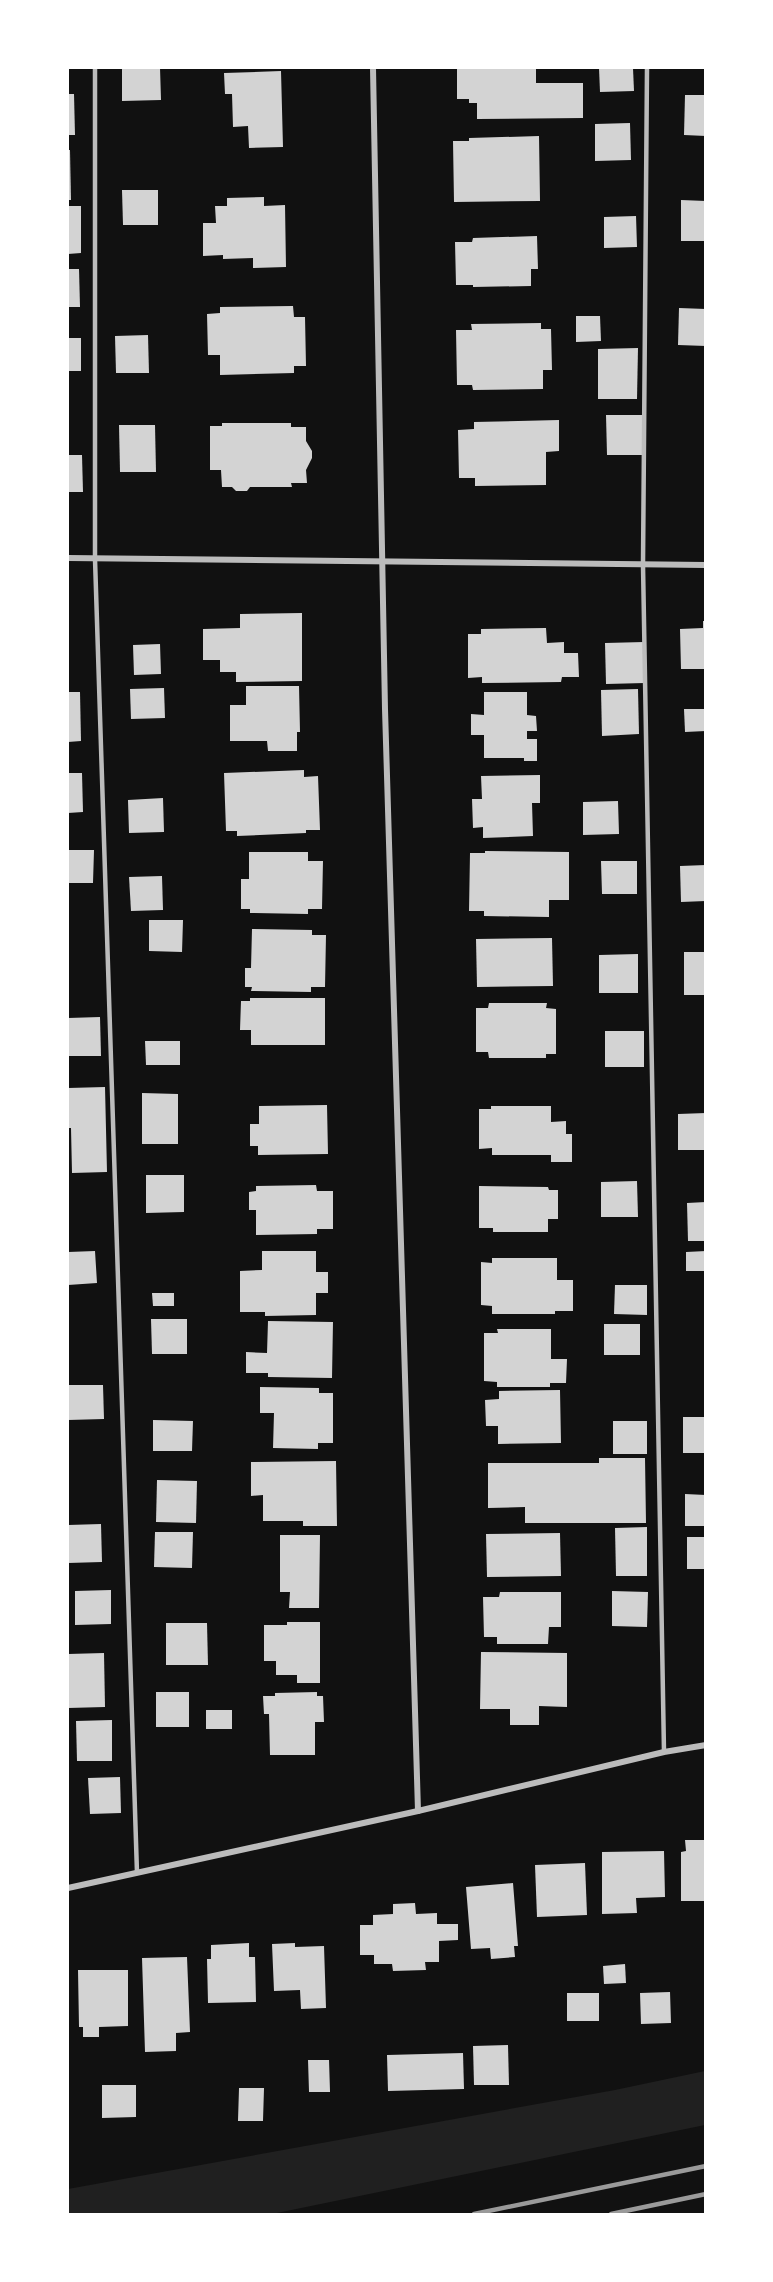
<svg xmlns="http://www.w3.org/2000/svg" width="773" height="2282" font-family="'Noto Sans',sans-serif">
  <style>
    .green { fill: #202020 }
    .building { fill: #d3d3d3 }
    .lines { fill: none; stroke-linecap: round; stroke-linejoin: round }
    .service { stroke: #bcbcbc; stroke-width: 4.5 }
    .minor { stroke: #bcbcbc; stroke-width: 6 }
    .rail { stroke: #9a9a9a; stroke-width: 4.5 }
  </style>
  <rect width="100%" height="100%" fill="#111"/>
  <polygon class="green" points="705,2071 705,2125 272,2214 68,2214 68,2189 615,2090"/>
  <g class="building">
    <polygon points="122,68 160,68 161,100 122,101"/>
    <polygon points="457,68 536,68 536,83 583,83 583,118 477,119 477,103 469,103 469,99 457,99"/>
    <polygon points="599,68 633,68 634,91 600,92"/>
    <polygon points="281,71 283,147 249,148 248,126 233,127 232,94 225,94 224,73"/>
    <polygon points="68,94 74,94 75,135 68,135"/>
    <polygon points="685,95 706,95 706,136 684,135"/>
    <polygon points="630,123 631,160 595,161 595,124"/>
    <polygon points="539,136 540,201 454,202 453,141 469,141 469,138"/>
    <polygon points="68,150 70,150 71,200 68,200"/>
    <polygon points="122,190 158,190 158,225 123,225"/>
    <polygon points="264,197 264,206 285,205 286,267 253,268 253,258 223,259 223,255 203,256 203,223 216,223 215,206 227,206 227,198"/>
    <polygon points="681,200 706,201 706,241 681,241"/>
    <polygon points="68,206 81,206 81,253 68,254"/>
    <polygon points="636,216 637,247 604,248 604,217"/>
    <polygon points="537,236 538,269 531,269 531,286 473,287 473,285 456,285 455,242 472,242 473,238"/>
    <polygon points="68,269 79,269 80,307 68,307"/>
    <polygon points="293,306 294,317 305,317 306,366 294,366 294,373 220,375 220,355 208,355 207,314 220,313 220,307"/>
    <polygon points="679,308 706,309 706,346 678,345"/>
    <polygon points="576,316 600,316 601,341 576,342"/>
    <polygon points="541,323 541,329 551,329 552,370 543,370 543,389 473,390 472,385 457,385 456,330 472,330 471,324"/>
    <polygon points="148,335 149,373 116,373 115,336"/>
    <rect x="68" y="338" width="13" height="33"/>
    <polygon points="638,348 637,399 598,399 598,349"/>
    <polygon points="606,415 643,415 644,455 607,455"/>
    <polygon points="559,420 559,451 546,452 546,485 475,486 475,478 459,478 458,430 474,429 474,422"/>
    <polygon points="222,423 291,423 291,427 306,427 306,441 312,451 312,458 306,470 307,483 291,483 292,487 250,487 247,491 236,491 232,487 222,487 221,470 210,470 210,426 222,426"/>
    <polygon points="119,425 155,425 156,472 120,472"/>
    <polygon points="68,455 82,455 83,492 68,492"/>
    <polygon points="302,613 302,681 236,682 236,672 220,672 220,660 203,660 203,629 240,628 240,614"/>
    <polygon points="703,621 706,621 706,669 681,669 680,629 703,628"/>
    <polygon points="546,628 547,643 564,642 564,653 578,653 579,677 562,677 561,682 482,683 482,677 468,678 468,634 481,634 481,629"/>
    <polygon points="644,642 645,683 606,684 605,643"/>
    <polygon points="160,644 161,674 134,675 133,645"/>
    <polygon points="246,686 299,686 300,732 297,732 297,751 268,751 267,741 230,741 230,705 246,705"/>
    <polygon points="164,688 165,718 131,719 130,689"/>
    <polygon points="638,689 639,734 602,736 601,690"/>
    <polygon points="68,692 80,692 81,741 68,742"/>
    <polygon points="484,692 527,692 527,715 536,716 537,731 527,731 527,739 537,739 537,761 524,761 524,758 484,758 484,735 471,735 471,714 484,715"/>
    <polygon points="684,709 706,709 706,731 685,732"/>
    <polygon points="304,770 304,777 318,776 320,830 306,830 306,833 237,836 237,831 226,831 224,773"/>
    <polygon points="68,773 82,773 83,812 68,813"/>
    <polygon points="540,775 540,803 532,803 533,836 483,838 483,827 473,828 472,799 482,799 481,776"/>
    <polygon points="163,798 164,832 129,833 128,800"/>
    <polygon points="618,801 619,834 583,835 583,802"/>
    <polygon points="68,850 94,850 93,883 68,883"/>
    <polygon points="485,851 569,852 569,900 549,900 549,917 484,916 484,911 469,911 470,853 485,853"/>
    <polygon points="249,852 308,852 308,861 323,861 322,909 308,909 308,914 250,913 250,909 241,909 241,879 249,879"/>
    <polygon points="601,861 637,861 637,894 602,894"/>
    <polygon points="706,865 706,901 681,902 680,866"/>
    <polygon points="162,876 163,910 131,911 129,877"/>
    <polygon points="149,920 183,920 182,952 149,951"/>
    <polygon points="252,929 312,930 312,935 326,935 325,987 311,987 311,992 251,991 252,987 245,987 245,968 251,968"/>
    <polygon points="552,938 553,986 477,987 476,939"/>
    <rect x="684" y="952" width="22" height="43"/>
    <polygon points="638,954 638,993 599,993 599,955"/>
    <polygon points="250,998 325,998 325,1045 251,1045 251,1030 240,1030 241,1001 250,1001"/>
    <polygon points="489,1003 547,1003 546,1008 556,1009 556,1054 546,1054 546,1058 489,1058 488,1052 476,1052 476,1008 488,1008"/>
    <polygon points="100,1017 101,1056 68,1056 68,1018"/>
    <rect x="605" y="1031" width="39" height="36"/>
    <polygon points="145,1041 180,1041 180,1065 146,1065"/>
    <polygon points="105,1087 107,1172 72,1173 71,1128 68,1128 68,1088"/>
    <polygon points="142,1093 178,1094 178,1144 142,1144"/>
    <polygon points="327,1105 328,1154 258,1155 258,1146 250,1146 250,1124 259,1124 259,1106"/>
    <polygon points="491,1106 551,1106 551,1122 566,1121 566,1134 572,1134 572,1162 551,1162 551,1155 492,1155 492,1148 479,1149 479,1109 491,1109"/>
    <polygon points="706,1113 706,1150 678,1150 678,1114"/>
    <polygon points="146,1175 184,1175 184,1212 146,1213"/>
    <polygon points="637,1181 638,1217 601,1217 601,1182"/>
    <polygon points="316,1185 317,1191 333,1191 333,1229 317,1229 317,1234 256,1235 256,1210 249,1210 249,1192 256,1191 256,1186"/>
    <polygon points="479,1186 548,1187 549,1190 558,1190 558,1219 548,1219 548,1232 493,1232 493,1228 479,1228"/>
    <polygon points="706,1202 706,1241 688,1241 687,1203"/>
    <polygon points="95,1251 97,1283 68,1285 68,1252"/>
    <polygon points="262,1251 316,1251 316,1272 328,1272 328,1293 316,1293 316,1315 265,1316 265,1312 240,1312 240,1271 262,1270"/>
    <polygon points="706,1251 706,1271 686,1271 686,1252"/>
    <polygon points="492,1258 557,1258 557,1280 573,1280 573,1311 555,1311 555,1314 492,1314 492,1306 481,1305 481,1262 492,1263"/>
    <polygon points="615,1285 647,1285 647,1315 614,1314"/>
    <polygon points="152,1293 174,1293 174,1306 153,1306"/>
    <polygon points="151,1319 187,1319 187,1354 152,1354"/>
    <polygon points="268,1321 333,1322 332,1378 268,1377 268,1373 246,1373 246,1352 267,1353"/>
    <rect x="604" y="1324" width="36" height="31"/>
    <polygon points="497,1329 551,1329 551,1359 567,1359 566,1383 550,1383 550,1387 497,1387 497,1382 484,1381 484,1333 498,1333"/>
    <polygon points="68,1385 103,1385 104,1419 68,1420"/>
    <polygon points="260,1387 319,1388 319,1393 333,1393 333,1443 318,1443 318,1449 273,1448 274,1413 260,1413"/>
    <polygon points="560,1390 561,1443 498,1444 498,1426 486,1426 485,1400 499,1399 499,1391"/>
    <rect x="683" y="1417" width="23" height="36"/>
    <polygon points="153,1420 193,1421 192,1451 153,1451"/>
    <rect x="613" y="1421" width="34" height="33"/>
    <polygon points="599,1458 645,1458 646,1523 525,1523 525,1507 488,1508 488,1463 599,1463"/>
    <polygon points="336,1461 337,1526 303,1526 303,1521 263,1521 263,1495 251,1496 251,1462"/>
    <polygon points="157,1480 197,1481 196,1523 156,1522"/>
    <polygon points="685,1494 706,1495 706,1526 685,1526"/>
    <polygon points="101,1524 102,1562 68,1563 68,1525"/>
    <polygon points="647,1527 647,1576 616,1576 615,1528"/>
    <polygon points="155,1532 193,1532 192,1568 154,1567"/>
    <polygon points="560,1533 561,1576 487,1577 486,1534"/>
    <polygon points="280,1535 320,1535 319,1608 289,1608 290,1592 280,1592"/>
    <rect x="687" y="1537" width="19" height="32"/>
    <polygon points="111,1590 111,1624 75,1625 75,1591"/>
    <polygon points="612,1591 648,1592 647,1627 612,1626"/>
    <polygon points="500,1592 561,1592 561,1627 549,1627 548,1644 497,1644 497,1637 484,1637 483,1597 499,1597"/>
    <polygon points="287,1622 320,1622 320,1683 297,1683 297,1675 276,1675 276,1661 264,1661 264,1625 287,1625"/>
    <polygon points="166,1623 207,1623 208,1665 166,1665"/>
    <polygon points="481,1652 567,1653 567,1707 539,1706 539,1725 510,1725 510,1709 480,1709"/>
    <polygon points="104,1653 105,1707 68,1708 68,1654"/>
    <rect x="156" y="1692" width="33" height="35"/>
    <polygon points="317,1692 317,1696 323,1696 324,1722 315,1722 315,1755 270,1755 269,1714 264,1714 263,1696 275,1696 275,1693"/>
    <rect x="206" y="1710" width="26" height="19"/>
    <polygon points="112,1720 112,1761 77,1761 76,1721"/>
    <polygon points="120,1777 121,1813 90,1814 88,1778"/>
    <polygon points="685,1840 706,1840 706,1901 681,1901 681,1852 686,1851"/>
    <polygon points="664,1851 665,1897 636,1898 637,1913 602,1914 602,1852"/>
    <polygon points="585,1863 587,1915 537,1917 535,1865"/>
    <polygon points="513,1883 518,1946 514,1946 515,1957 491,1959 490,1948 471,1949 466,1887"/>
    <polygon points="415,1903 416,1914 437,1913 437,1924 458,1924 458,1940 439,1941 439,1962 425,1962 426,1970 393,1971 392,1964 374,1964 374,1955 360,1955 360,1925 373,1925 373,1915 393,1914 393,1904"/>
    <polygon points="249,1943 249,1957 255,1957 256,2002 208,2003 207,1959 211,1959 211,1945"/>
    <polygon points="295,1943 295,1947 324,1946 326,2008 301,2009 300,1990 274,1991 272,1944"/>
    <polygon points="187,1957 190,2032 176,2033 176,2051 145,2052 142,1958"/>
    <polygon points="625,1964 626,1983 604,1984 603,1966"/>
    <polygon points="78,1970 128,1970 128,2026 99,2027 99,2037 83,2037 83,2027 79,2027"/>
    <polygon points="670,1992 671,2023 641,2024 640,1993"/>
    <rect x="567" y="1993" width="32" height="28"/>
    <polygon points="508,2045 509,2085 474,2085 473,2046"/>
    <polygon points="463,2053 464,2089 388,2091 387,2055"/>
    <polygon points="308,2060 329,2060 330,2092 309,2092"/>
    <polygon points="102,2085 136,2085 136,2117 102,2118"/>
    <polygon points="239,2088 264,2088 263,2121 238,2121"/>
  </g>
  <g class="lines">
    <g class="service">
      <polyline points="95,68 95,559 137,1873"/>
      <polyline points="647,68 643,565 664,1752"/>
    </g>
    <g class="minor">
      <polyline points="373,68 385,709 418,1811"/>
      <polyline points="68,558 706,565"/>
      <polyline points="68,1888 418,1811 664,1752 706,1745"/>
    </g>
    <g class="rail">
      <polyline points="474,2214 706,2166"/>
      <polyline points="611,2214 706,2194"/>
    </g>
  </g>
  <rect width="773" height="2282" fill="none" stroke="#ffffff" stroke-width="138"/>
</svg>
